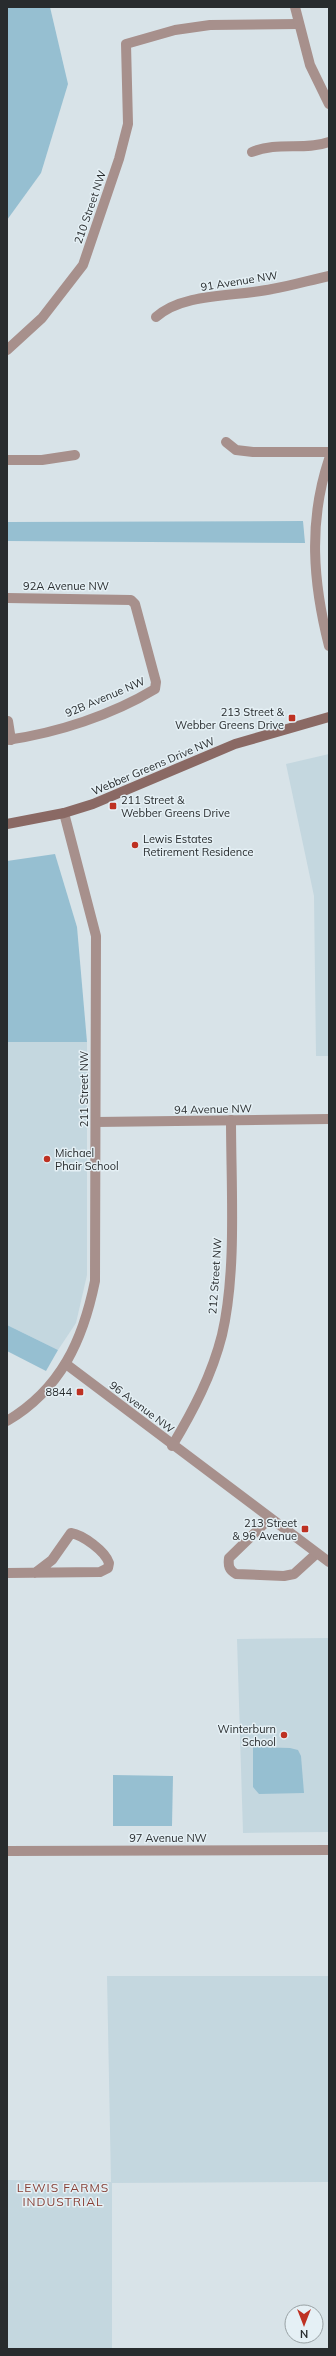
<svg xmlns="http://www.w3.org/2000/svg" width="336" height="2356" font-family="Mulish,sans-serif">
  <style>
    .built { fill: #c4d7df }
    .green { fill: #96bfd1 }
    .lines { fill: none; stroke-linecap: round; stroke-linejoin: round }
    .minor { stroke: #a7908c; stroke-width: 10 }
    .tertiary { stroke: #a7908c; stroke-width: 10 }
    .secondary { stroke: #8a6964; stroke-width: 10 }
    .poi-dot { fill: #be3122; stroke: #e5f0f5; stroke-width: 1.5 }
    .labels { text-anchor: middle; stroke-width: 3; stroke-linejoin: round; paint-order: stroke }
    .street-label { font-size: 11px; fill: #282c2e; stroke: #e5f0f5 }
    .poi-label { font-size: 11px; fill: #282c2e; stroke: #e5f0f5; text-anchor: end }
    .neighbourhood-label { font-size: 12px; letter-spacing: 1px; fill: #873f35; stroke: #e5f0f5 }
  </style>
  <rect width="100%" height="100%" fill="#d8e3e8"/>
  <g class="built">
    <polygon points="329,754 329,1056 316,1056 314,896 286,764"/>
    <polygon points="7,1042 87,1042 87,1275 76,1323 58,1350 7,1325"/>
    <polygon points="329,1638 329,1832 243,1833 237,1639"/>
    <polygon points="107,1976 329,1976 329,2182 112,2183 112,2349 7,2349 7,2180 111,2182"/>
  </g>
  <g class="green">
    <polygon points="7,7 50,7 68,84 41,173 7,220"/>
    <polygon points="303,521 305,543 7,541 7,522"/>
    <polygon points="55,854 77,927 87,1042 7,1042 7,861"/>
    <polygon points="7,1325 58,1350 46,1371 7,1351"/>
    <polygon points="253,1747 290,1748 298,1750 301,1756 304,1793 259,1794 253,1787"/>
    <polygon points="113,1775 173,1776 172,1826 113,1826"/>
  </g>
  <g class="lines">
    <g class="minor">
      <path d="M252,152C278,141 304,151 329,142"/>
      <path d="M156,317C184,292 236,297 272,289C291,286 310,280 329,276"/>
      <polyline points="7,350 42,318 83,265 119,159 128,124 126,44 175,30 210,25 298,24"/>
      <polyline points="226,442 236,450 253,452 329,452"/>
      <polyline points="7,460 42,460 75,455"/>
      <path d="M7,598L131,600L135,604L156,682L155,689C112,715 57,733 7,740"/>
      <polyline points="8,721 11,740"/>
      <polyline points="96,1122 329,1119"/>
      <path d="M172,1446C193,1411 212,1375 222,1335C237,1271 231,1187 231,1120"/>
      <path d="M269,1519L229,1558C228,1566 229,1570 236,1574L284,1576L294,1574L316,1554"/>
      <path d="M7,1573L100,1572L108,1568L109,1563C105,1551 83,1535 71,1533L52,1560L35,1573"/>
      <polyline points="7,1851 329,1850"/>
    </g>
    <g class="tertiary">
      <polyline points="295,7 310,65 329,104"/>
      <path d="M329,459C308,522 313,583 329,646"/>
      <polyline points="66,1364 329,1562"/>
      <path d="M7,1421C61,1389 83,1340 95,1281L96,936L64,813"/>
    </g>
    <polyline class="secondary" points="7,824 64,813 93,804 235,744 329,717"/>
  </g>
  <g class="poi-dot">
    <rect x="288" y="714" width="8" height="8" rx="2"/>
    <rect x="109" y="802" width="8" height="8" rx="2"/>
    <circle cx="135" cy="845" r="4"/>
    <circle cx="47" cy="1159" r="4"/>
    <rect x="76" y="1388" width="8" height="8" rx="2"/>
    <rect x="301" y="1525" width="8" height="8" rx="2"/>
    <circle cx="284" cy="1735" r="4"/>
  </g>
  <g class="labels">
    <g class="street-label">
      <text transform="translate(90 207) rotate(-71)" y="4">210 Street NW</text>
      <text transform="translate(239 281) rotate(-9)" y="4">91 Avenue NW</text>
      <text x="66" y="590">92A Avenue NW</text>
      <text transform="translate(105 697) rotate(-23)" y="4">92B Avenue NW</text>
      <text transform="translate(153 766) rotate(-23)" y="4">Webber Greens Drive NW</text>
      <text transform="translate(84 1089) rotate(-90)" y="4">211 Street NW</text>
      <text transform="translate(213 1109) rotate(-1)" y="4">94 Avenue NW</text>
      <text transform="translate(215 1276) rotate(-86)" y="4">212 Street NW</text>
      <text transform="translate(142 1407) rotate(37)" y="4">96 Avenue NW</text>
      <text x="168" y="1842">97 Avenue NW</text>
    </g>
    <g class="poi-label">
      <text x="284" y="716">213 Street &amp;<tspan x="284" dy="13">Webber Greens Drive</tspan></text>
      <text x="121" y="804" text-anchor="start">211 Street &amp;<tspan x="121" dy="13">Webber Greens Drive</tspan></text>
      <text x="143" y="843" text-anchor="start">Lewis Estates<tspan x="143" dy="13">Retirement Residence</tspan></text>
      <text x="55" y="1157" text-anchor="start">Michael<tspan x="55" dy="13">Phair School</tspan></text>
      <text x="72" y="1396">8844</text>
      <text x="297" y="1527">213 Street<tspan x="297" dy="13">&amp; 96 Avenue</tspan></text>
      <text x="276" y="1733">Winterburn<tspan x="276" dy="13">School</tspan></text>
    </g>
    <g class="neighbourhood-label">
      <text x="63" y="2192">LEWIS FARMS<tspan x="63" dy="14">INDUSTRIAL</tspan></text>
    </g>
  </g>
  <rect width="336" height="2356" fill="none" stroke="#282c2e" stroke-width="16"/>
  <g transform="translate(304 2324) rotate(180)"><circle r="19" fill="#e5f0f5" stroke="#99a2a5"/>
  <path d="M0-3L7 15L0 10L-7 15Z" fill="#be3122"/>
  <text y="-6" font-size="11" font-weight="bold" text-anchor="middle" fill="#282c2e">N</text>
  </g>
</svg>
